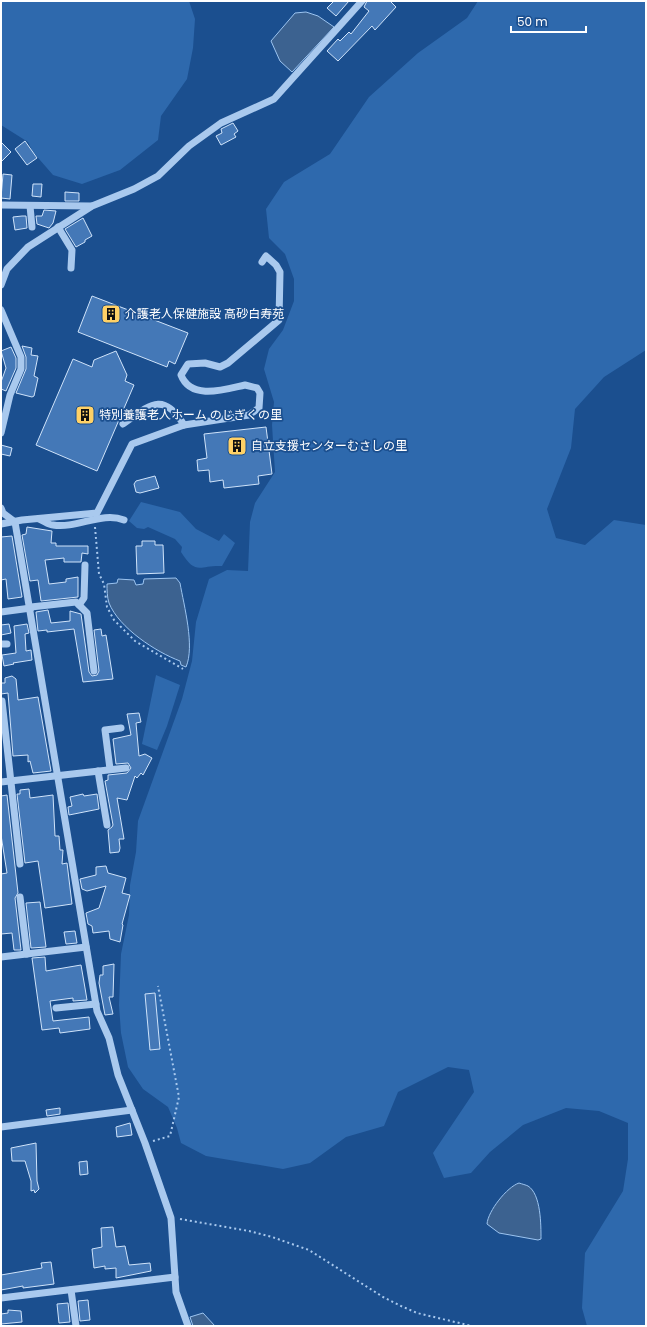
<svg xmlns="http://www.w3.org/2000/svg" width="647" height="1327" font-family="Poppins,'Noto Sans JP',sans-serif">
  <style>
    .green { fill: #2e69ad }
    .water { fill: #3c6290; stroke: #9cc4f0 }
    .building { fill: #4478b7; stroke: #cfe3fa }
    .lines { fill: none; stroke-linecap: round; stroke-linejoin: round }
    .path { stroke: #a9c9ee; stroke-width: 2; stroke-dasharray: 2 3; stroke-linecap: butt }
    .minor { stroke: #a9c9ee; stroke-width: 7 }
    .labels { text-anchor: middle; stroke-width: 3.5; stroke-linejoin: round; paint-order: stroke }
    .poi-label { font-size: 12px; fill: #fff; stroke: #1b4f8f; text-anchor: start }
  </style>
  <rect width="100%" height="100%" fill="#1b4f8f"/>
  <g class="green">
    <polygon points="1,1 189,1 195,19 193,48 187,79 161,116 158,140 120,170 82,184 53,175 33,152 28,142 1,125"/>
    <polygon points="478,1 646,1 646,350 604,377 575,409 571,448 547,509 556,538 585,545 614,520 646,525 646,1326 587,1326 582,1308 585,1253 623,1191 628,1159 628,1123 599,1111 566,1108 523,1125 490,1152 471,1173 444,1178 433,1153 474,1092 469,1070 448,1067 398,1092 384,1126 346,1137 310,1163 283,1169 206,1156 181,1143 177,1128 168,1107 143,1089 128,1067 121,1033 119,1005 121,954 129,915 130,885 136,852 138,821 182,699 192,661 196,622 209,579 227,570 248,571 250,522 255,503 275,472 272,425 274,402 264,369 269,349 283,330 294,301 294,279 285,254 269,238 266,209 284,182 330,154 369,97 418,53 467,18"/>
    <path d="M141,502L180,512L196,529L219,541L224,534L235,543L222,566C199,565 196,576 181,552L182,547L175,539L148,527L144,529L137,528L129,521Z"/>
    <polygon points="156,675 180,685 167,726 157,750 142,744"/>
  </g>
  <g class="water">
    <polygon points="306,12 318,16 334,27 292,72 280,61 271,41 295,13"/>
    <path d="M176,578L180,583C184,606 195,646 186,667L181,665L180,661C156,652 119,628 109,603C107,597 107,590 107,584L117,583L118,579L134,580L136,585L143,584L144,579Z"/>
    <path d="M519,1183C522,1184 526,1185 528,1186C541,1194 541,1225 541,1239L538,1240L499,1233L487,1224C488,1211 507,1187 519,1183Z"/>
    <polygon points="203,1313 215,1326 193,1326 190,1317"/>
  </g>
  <g class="building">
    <polygon points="334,1 349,1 336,16 327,8"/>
    <polygon points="367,1 390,1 396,7 375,30 372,26 338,61 327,51 338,39 340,41 349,32 351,34 369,11 364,7"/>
    <polygon points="233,123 238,131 234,134 236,137 221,145 216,136 222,133 221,129"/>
    <polygon points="25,141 37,158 27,165 15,149"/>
    <polygon points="1,142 11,152 1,162"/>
    <polygon points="3,174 12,175 10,199 1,198"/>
    <polygon points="33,184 42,184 41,197 32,196"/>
    <polygon points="65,192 79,193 79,201 65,201"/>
    <polygon points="44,210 56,211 53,223 49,228 37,224 36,216 42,216"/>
    <polygon points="22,216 26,216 27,228 15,230 13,217"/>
    <polygon points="83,218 92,236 85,240 85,242 76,247 65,229"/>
    <polygon points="92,296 188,333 175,364 169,361 167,367 78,332"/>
    <polygon points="22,346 32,348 31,355 38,356 34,376 38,378 34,396 32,397 16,393 26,369 26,357"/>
    <polygon points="11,347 16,358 16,368 6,391 1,389 1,382 6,368 1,351"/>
    <polygon points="116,351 127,375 125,381 134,385 97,471 36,445 73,359 92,367 94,360"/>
    <polygon points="266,427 272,474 258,476 259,484 224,488 223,480 210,482 209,470 198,471 197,460 207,458 204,434"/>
    <polygon points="1,445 12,448 10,456 1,454"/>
    <polygon points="155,476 159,488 140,493 136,492 134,484 136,481"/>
    <polygon points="27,527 52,531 51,543 56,543 56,546 88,546 88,554 82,553 81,562 64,562 64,558 45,560 49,584 66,582 66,579 78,577 78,597 41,601 38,580 30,581 22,535 26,534"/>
    <polygon points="12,536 22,597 8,599 6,579 1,580 1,537"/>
    <polygon points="142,541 155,541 155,545 163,545 164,573 137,574 136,546 142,546"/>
    <polygon points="48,610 51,623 70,621 70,611 81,614 89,672 92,676 97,675 99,671 94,630 101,629 102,636 106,635 113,679 83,682 74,629 47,632 47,630 38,631 36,612"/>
    <polygon points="9,624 11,633 1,635 1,625"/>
    <polygon points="27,624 29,633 25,634 26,651 31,650 32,660 13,663 14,664 4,666 2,655 16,653 14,626"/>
    <polygon points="12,676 16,679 18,700 38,697 51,771 33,773 30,761 28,762 28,755 13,756 8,693 1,694 1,683 5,683 5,678"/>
    <polygon points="139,713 141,722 136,723 139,756 145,754 152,758 143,775 141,773 137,778 135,776 127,800 117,798 124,839 119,839 120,848 119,852 110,853 108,830 112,827 113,825 105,781 108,780 108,775 127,773 131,768 128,763 116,764 113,739 131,735 127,714"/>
    <polygon points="29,789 30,798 53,795 55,836 59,836 60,850 63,850 62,864 67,863 72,904 45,908 38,861 25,863 17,794 20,794 20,790"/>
    <polygon points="83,794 84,796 97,794 99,809 69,815 68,807 72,806 70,797"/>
    <polygon points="7,795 18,893 15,898 21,950 14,950 12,933 1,934 1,874 7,873 1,835 1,796"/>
    <polygon points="106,866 108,873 126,878 122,893 130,895 122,924 123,925 120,942 110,939 109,931 93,933 92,926 88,924 86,913 99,908 106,886 87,891 82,889 80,879 96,875 96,867"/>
    <polygon points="40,902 46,947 31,948 26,903"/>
    <polygon points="75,931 77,943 66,944 64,932"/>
    <polygon points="45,957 46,971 81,965 85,988 87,1000 73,1001 73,998 50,1001 53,1021 89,1017 90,1029 60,1033 59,1028 42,1030 32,958"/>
    <polygon points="114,964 113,997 109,997 113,1014 105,1015 99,983 100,975 103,975 103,966"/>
    <polygon points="155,993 160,1049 150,1050 145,994"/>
    <polygon points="60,1108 60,1114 47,1116 46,1110"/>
    <polygon points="130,1123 132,1135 117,1137 116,1127"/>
    <polygon points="36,1143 37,1181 39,1189 35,1193 34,1190 31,1191 31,1181 25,1161 12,1161 11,1148"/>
    <polygon points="87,1161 88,1174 80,1175 79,1162"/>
    <polygon points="113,1227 116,1247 125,1246 129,1265 150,1263 151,1271 116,1278 116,1268 105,1269 105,1266 94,1268 92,1249 102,1247 101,1228"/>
    <polygon points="51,1262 54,1284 23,1288 23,1286 1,1290 1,1275 42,1268 41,1263"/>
    <polygon points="88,1300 90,1320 80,1321 78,1301"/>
    <polygon points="68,1303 70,1322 59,1323 57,1304"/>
    <polygon points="8,1310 21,1311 22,1322 1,1324 1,1314 8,1313"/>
  </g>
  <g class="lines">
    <g class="path">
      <polyline points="95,527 99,574 104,584 107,607 114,620 135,641 183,669"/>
      <polyline points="153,1141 170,1136 179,1097 158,986"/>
      <polyline points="180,1219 249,1231 272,1237 309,1250 383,1297 401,1306 417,1313 472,1326"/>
    </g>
    <g class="minor">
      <polyline points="1,205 91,206"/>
      <polyline points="30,206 32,227"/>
      <polyline points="58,227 72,250 71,268"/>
      <polyline points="1,285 7,269 28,247 92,206 134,189 158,176 189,146 221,123 274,99 362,1"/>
      <polyline points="1,310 21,357 21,369 10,395 1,433"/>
      <path d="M123,424C150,405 163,391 184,425"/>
      <polyline points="1,508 3,513 15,522 97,1011 109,1038 118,1075 145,1143 171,1218 176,1292 188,1326"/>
      <path d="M39,519C44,521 49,525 53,525C77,529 102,511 124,520"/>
      <path d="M1,524L22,520L97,513L132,444L184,425L249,415L259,408L260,393L257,388L245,385C226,389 191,401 181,375L188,364L205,363L220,367L228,363L279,320L280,272L276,265L266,256L262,262"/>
      <polyline points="79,605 84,598 85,565"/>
      <polyline points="31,607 76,602 87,613 94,671"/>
      <polyline points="1,612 31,608"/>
      <polyline points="1,644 7,644"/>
      <polyline points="2,701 20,864"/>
      <polyline points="110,769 105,730 121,728"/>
      <polyline points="98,771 107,825"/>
      <polyline points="1,782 126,768"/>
      <polyline points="20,897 27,954"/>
      <polyline points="1,957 86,947"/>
      <polyline points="56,1008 96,1004"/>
      <polyline points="1,1127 132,1110"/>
      <polyline points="71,1290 76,1326"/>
      <polyline points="1,1298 175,1277"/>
    </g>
  </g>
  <defs>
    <g id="building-square" transform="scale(1)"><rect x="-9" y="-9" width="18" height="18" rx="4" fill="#ffd166" stroke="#1b4f8f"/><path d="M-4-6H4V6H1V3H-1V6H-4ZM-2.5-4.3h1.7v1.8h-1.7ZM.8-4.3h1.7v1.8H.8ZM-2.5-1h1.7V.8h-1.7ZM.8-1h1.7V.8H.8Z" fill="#111"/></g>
  </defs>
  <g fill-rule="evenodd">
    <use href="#building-square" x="111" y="314"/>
    <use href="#building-square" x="85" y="415"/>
    <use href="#building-square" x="237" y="446"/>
  </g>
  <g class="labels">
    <g class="poi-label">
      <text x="125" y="318">介護老人保健施設 高砂白寿苑</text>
      <text x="99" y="419">特別養護老人ホーム のじぎくの里</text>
      <text x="251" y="450">自立支援センターむさしの里</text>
    </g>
  </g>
  <rect width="647" height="1327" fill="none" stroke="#ffffff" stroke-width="4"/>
  <path d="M511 26v6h75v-6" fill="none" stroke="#ffffff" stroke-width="2"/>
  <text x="517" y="26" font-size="12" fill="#ffffff" stroke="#1b4f8f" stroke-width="3" paint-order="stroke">50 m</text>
</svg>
